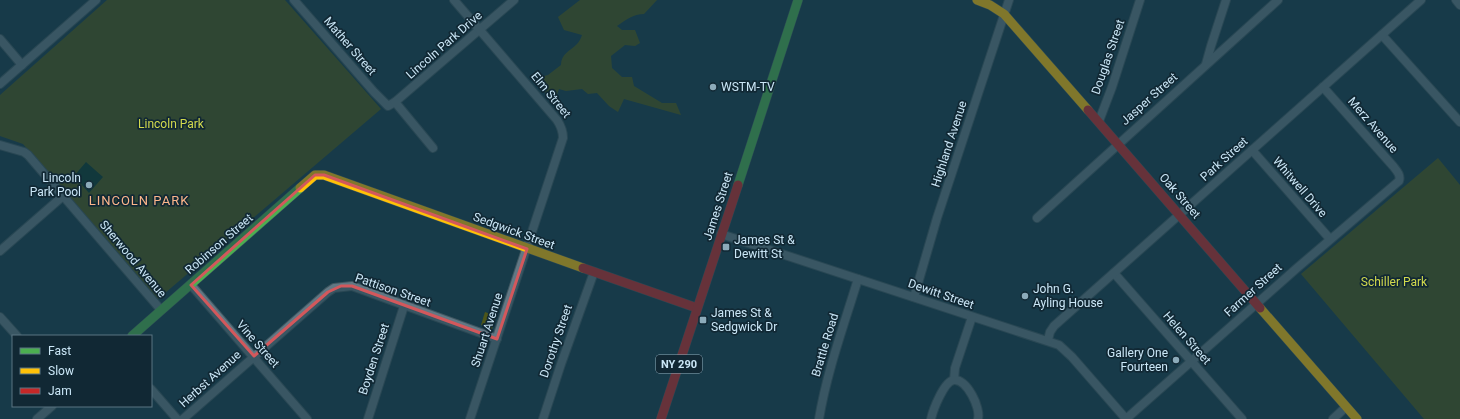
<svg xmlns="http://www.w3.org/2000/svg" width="1460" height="419" font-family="Roboto,sans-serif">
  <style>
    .green { fill: #4d5619 }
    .water { fill: #09362e }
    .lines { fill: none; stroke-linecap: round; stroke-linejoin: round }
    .street-casing { stroke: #3f5761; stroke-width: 10 }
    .fast-casing { stroke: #3f5761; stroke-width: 10 }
    .slow-casing { stroke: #3f5761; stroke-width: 10 }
    .jam-casing { stroke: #3f5761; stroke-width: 10 }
    .street { stroke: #627884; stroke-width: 8 }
    .fast { stroke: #4caf50; stroke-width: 9 }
    .slow { stroke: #ffc107; stroke-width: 9 }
    .jam { stroke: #c62828; stroke-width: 9 }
    .marked { fill: none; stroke: #d3585c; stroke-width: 3; stroke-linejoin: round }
    .poi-dot { fill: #8cabba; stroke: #112834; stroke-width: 1.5 }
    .labels { text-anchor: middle; stroke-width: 3.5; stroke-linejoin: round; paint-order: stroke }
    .shield { fill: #112834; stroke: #93aebc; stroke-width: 1 }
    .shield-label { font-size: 11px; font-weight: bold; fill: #cbe7f7 }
    .street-label { font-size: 12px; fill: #cbe7f7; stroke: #112834 }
    .poi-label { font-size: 12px; fill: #cbe7f7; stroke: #112834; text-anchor: start }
    .park-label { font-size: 12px; fill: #d2da4d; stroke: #112834 }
    .neighbourhood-label { font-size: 13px; letter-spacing: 1px; fill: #fcb68b; stroke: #112834 }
  </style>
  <rect width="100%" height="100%" fill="#173b49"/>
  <g class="green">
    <polygon points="107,0 285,0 381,109 158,299 23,144 0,136 0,95"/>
    <path d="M580,0H657L644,14C633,14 626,20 617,26L622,30H635L640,43L635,46L625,45L611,56L612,68L622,77H632L634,86L662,103H676L681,115L624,99L618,112L609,106L597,93L588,94L582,89L566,91L559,89L556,97L544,92L534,79L548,75L561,65C561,54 570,51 577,44C579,42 581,38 582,35L564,30L558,17Z"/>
    <polygon points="1438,158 1460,185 1460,419 1424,419 1301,274"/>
    <polygon points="485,312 496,316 492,329 481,325"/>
  </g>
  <polygon class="water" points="86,162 103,177 89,193 74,176"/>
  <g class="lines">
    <g class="street-casing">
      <g id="street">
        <polyline points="294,0 374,92 388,106 395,102 514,0"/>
        <path d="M454,0L557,120C561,126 563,131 563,138L470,419"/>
        <polyline points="1456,0 1460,5"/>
        <polyline points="1382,35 1460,122"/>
        <polyline points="0,39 22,65"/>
        <polyline points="1206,64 1211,46 1226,0"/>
        <polyline points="0,84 96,0"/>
        <polyline points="395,102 433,148"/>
        <polyline points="1099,121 1112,87 1140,0"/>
        <polyline points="0,145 24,152 28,155 161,310"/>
        <polyline points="1252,150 1330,239"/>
        <polyline points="1037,218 1278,0"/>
        <polyline points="721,234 1059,345 1072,357 1126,419"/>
        <polyline points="0,251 63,196"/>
        <polyline points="1114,273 1242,419"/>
        <polyline points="191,285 307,419"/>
        <polyline points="914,297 937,218 1009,0"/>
        <polyline points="0,317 17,336"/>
        <polyline points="1048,340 1050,332 1054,326 1421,0"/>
        <polyline points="954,380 955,368 972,317"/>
        <polyline points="151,389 177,419"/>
        <polyline points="37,419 52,406"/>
        <polyline points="183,419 328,292 334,288 352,286 497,339"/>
        <polyline points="368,419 404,306"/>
        <polyline points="543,419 561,364 594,272"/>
        <path d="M819,419C827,371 844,325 858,279"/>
        <path d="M931,419C933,410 944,381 954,380C967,379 981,408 978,419"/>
        <path d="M1126,419L1297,268L1399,181C1401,175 1397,171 1393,166L1323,87"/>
        <polyline points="1333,419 1346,407"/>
      </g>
    </g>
    <g class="fast-casing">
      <g id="fast">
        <polyline points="738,185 798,0"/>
        <polyline points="132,336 300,188"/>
      </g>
    </g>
    <g class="slow-casing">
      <g id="slow">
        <polyline points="977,0 990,5 1004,14 1088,110"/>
        <polyline points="300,188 315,175 324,175 583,268"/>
        <polyline points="1260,308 1357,419"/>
      </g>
    </g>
    <g class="jam-casing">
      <g id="jam">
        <polyline points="1088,110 1260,308"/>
        <polyline points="583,268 697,308"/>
        <polyline points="661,419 738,185"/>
      </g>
    </g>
    <use href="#street" class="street"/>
    <use href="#fast" class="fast"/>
    <use href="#slow" class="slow"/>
    <use href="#jam" class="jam"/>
  </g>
  <path d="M0 0H1460V419H0ZM315,175H324L527,249L497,339L352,286H341L328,292L254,356L191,285Z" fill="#173b49" fill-opacity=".55" fill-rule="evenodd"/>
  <path class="marked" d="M315,175H324L527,249L497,339L352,286H341L328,292L254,356L191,285Z"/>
  <g class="poi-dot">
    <circle cx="713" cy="87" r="4"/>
    <circle cx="89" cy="185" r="4"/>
    <rect x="722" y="243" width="8" height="8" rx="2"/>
    <circle cx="1025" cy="296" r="4"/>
    <rect x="699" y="316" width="8" height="8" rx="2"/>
    <circle cx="1176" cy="360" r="4"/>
  </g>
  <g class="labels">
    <rect class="shield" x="656" y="355" width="46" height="18" rx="3"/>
    <g class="shield-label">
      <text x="679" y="368">NY 290</text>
    </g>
    <g class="street-label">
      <text transform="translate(444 45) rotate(-41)" y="4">Lincoln Park Drive</text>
      <text transform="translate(350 46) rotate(49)" y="4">Mather Street</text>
      <text transform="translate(1108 57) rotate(-71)" y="4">Douglas Street</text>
      <text transform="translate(551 95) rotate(51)" y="4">Elm Street</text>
      <text transform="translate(1149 99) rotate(-42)" y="4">Jasper Street</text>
      <text transform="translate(1373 125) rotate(49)" y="4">Merz Avenue</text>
      <text transform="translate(949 144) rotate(-72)" y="4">Highland Avenue</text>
      <text transform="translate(1224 159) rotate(-42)" y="4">Park Street</text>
      <text transform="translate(1300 187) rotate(49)" y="4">Whitwell Drive</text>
      <text transform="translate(1180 196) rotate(49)" y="4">Oak Street</text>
      <text transform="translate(718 206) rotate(-72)" y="4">James Street</text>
      <text transform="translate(514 231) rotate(20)" y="4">Sedgwick Street</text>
      <text transform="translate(219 244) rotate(-41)" y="4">Robinson Street</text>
      <text transform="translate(133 259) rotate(50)" y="4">Sherwood Avenue</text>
      <text transform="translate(393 290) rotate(19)" y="4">Pattison Street</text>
      <text transform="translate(1253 290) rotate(-42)" y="4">Farmer Street</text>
      <text transform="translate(941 294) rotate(19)" y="4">Dewitt Street</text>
      <text transform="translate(487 330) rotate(-72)" y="4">Shuart Avenue</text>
      <text transform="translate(1187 338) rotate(49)" y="4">Helen Street</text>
      <text transform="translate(556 341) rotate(-71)" y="4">Dorothy Street</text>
      <text transform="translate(258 344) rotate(49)" y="4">Vine Street</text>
      <text transform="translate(825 345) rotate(-73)" y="4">Brattle Road</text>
      <text transform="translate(374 359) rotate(-72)" y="4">Boyden Street</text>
      <text transform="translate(210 379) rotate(-42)" y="4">Herbst Avenue</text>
    </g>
    <g class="poi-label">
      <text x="721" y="91">WSTM-TV</text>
      <text x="81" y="182" text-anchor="end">Lincoln<tspan x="81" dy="14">Park Pool</tspan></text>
      <text x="734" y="244">James St &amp;<tspan x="734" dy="14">Dewitt St</tspan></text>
      <text x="1033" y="293">John G.<tspan x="1033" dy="14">Ayling House</tspan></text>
      <text x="711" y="317">James St &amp;<tspan x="711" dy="14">Sedgwick Dr</tspan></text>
      <text x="1168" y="357" text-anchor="end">Gallery One<tspan x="1168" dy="14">Fourteen</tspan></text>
    </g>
    <g class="park-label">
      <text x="171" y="128">Lincoln Park</text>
      <text x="1394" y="286">Schiller Park</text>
    </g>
    <g class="neighbourhood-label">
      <text x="139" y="205">LINCOLN PARK</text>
    </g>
  </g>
  <rect x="12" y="335" width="140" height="72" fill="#112834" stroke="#5b7482"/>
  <rect x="20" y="348" width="20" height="6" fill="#4caf50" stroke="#5b7482"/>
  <text x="48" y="355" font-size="12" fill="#cbe7f7">Fast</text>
  <rect x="20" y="368" width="20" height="6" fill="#ffc107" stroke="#5b7482"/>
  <text x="48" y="375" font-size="12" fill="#cbe7f7">Slow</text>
  <rect x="20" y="388" width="20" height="6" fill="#c62828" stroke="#5b7482"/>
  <text x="48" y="395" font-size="12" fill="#cbe7f7">Jam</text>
</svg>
